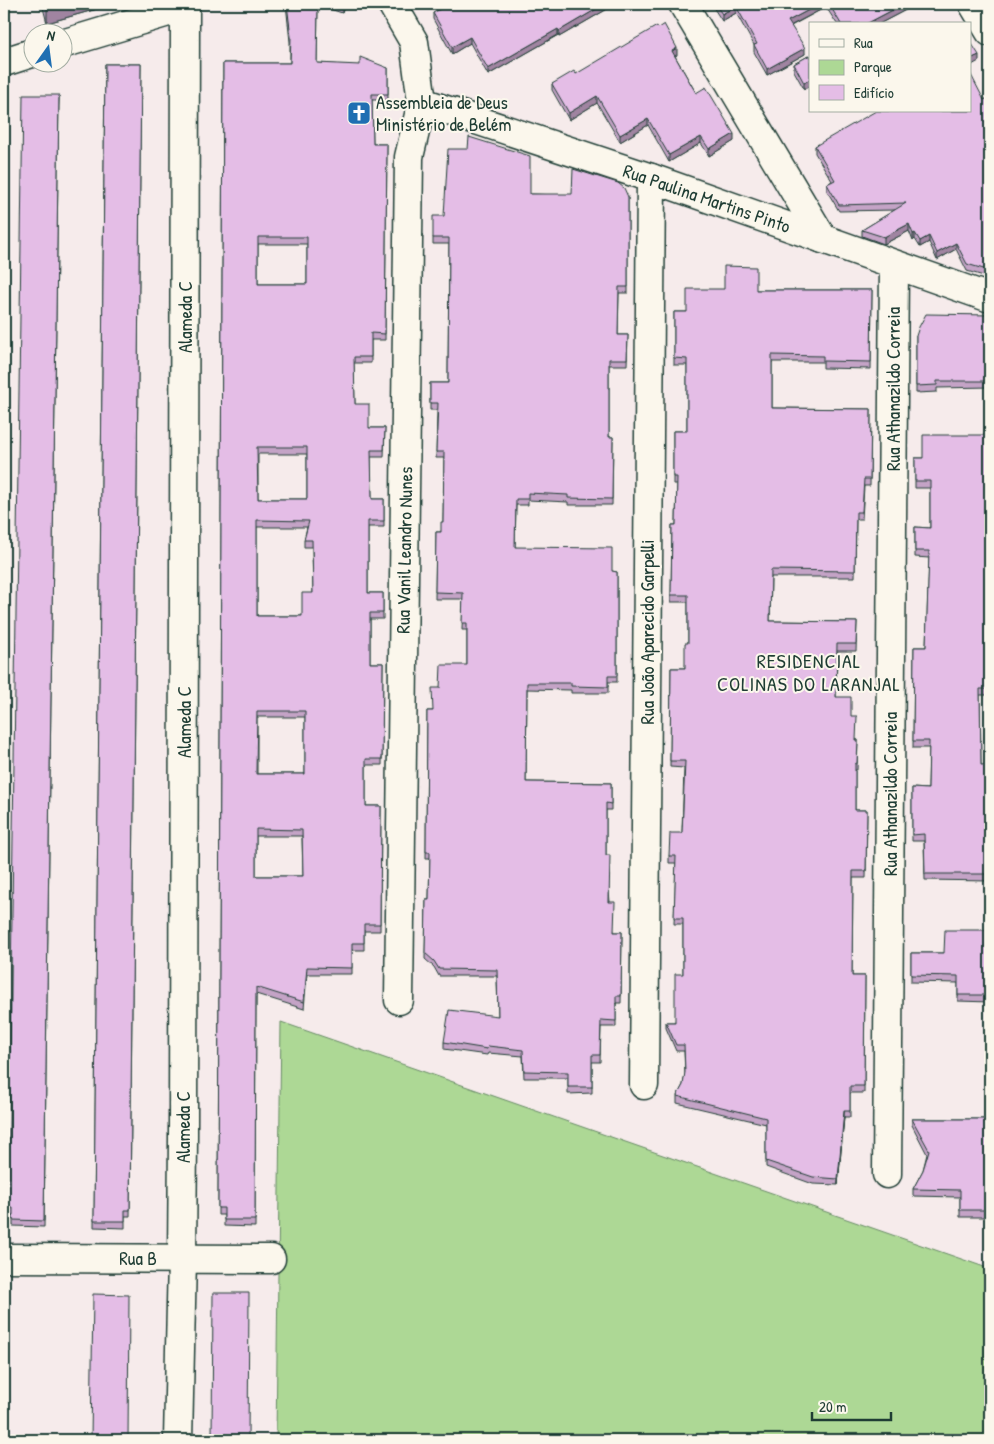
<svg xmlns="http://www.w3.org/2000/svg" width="994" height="1444" font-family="'Patrick Hand',sans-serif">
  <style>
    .green { fill: #add895; stroke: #668a64 }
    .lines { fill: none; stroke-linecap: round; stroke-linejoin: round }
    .minor-casing { stroke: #1f3d34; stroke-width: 31 }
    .minor { stroke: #fbf7ec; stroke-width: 28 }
    .wall { fill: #c4a3c6; stroke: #1f3d34; fill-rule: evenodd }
    .shaded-wall { fill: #a084a1; stroke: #1f3d34 }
    .building { fill: #e4bde6; stroke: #1f3d34; fill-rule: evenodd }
    .labels { text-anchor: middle; stroke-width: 4; stroke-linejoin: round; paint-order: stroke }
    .poi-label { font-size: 19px; fill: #1f3d34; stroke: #fbf7ec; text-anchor: start }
    .street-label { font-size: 19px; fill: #1f3d34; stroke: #fbf7ec }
    .neighbourhood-label { font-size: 20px; letter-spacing: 1px; fill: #1f3d34; stroke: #fbf7ec }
  </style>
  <rect width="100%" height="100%" fill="#f6ebeb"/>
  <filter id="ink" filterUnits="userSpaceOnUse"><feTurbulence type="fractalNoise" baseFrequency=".02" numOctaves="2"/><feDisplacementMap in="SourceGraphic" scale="10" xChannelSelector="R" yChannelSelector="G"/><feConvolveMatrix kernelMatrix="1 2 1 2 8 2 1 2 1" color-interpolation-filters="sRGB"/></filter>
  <g filter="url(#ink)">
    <polygon class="green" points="281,1022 990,1269 990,1440 276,1440"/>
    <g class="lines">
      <g class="minor-casing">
        <g id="minor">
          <polyline points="392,4 414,42 422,102 409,157 399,1000"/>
          <polyline points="683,4 823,239"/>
          <polyline points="973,4 990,32"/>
          <polyline points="62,44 185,7"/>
          <polyline points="4,62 32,53"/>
          <polyline points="422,102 651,178 990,298"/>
          <polyline points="644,1085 651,178"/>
          <polyline points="887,1174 894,265"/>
          <polyline points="4,1258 271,1259"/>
          <polyline points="178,1440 182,1258 183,1137 185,4"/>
        </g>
      </g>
      <use href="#minor" class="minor"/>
    </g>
    <g class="wall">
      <polygon points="42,4 115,4 47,23"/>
      <path d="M286,4H345L342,13L318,5L317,63L388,68V100H372L373,144H387L385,340H371V363H354L355,404L369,428H385L384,457H371L372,499H384V527H368V593H383V619H370V663H383L382,765H366V806H381L380,931H364V950H352V974H307L304,1009L256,994L255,1227L224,1226V1215H218L223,63H290V42ZM258,244H307V284H258ZM258,454H307V499H258ZM257,527H307L304,540V547H312L313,593L302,616H257ZM257,717H305V774H257ZM256,836H302L303,876H256Z"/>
      <polygon points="449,4 616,4 559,37 558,35 488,75 470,43 452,54 433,19 433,13"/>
      <polygon points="711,4 917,4 879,24 837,24 826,7 791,26 805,54 767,75 754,52 754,45 736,13 722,21"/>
      <polygon points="677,55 675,56 696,93 734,141 709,156 701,143 669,162 648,125 620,142 597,103 569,120 552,90 552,84 576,74"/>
      <polygon points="810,55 810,86 804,89 794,71 794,64"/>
      <polygon points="105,64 141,64 130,1216 125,1216 125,1228 94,1227"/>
      <polygon points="59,95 44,1227 13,1226 13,1215 8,1215 8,1208"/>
      <polygon points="990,97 987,277 967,271 956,249 937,260 929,242 920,247 915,239 913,241 909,231 884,244 862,236 862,230 895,210 839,211 827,191 827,184 832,181 815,153 815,146 984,100"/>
      <polygon points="530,194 628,197 628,293 619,293 618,335 628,335 627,365 609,365 609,437 613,437 612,505 568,505 568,502 528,500 528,505 516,505 515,547 612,571 617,572 617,682 608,682 608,693 571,693 571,690 527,689 526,782 611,783 611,810 606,810 606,855 610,902 614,932 622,932 621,1003 616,1003 616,1027 601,1027 600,1062 592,1062 592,1093 568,1094 568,1078 524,1078 523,1056 488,1053 487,1055 444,1049 444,1042 498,1016 497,976 439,976 434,967 425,959 426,900 429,900 430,858 426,858 427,711 433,711 440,688 467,665 467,630 462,630 463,599 435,599 436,532 441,532 443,522 444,458 436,458 437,410 430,410 430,383 448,383 449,244 433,244 433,238 444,216"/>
      <polygon points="756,290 872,290 871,369 823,368 823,362 772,362 772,408 871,409 870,486 864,486 862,519 856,519 855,577 771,577 770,621 857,622 856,651 837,651 836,697 851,716 856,740 858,740 857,770 855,770 855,810 867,810 866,878 853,878 852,976 865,976 864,1093 850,1093 850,1117 844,1117 838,1185 813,1184 766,1167 766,1124 677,1103 677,1096 683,1085 685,1074 684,1051 676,1051 666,1028 666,1022 675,1022 683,974 683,924 674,924 676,863 669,863 669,856 682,833 684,768 670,767 671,668 685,668 688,643 688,602 671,602 672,525 676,525 677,484 673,484 673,431 687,431 687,365 674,365 674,312 687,312"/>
      <polygon points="990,315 990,387 937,388 937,392 916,393 916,336"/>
      <polygon points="990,435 990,695 980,695 981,765 990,765 990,881 925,880 924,841 912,841 912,788 928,789 929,748 913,748 914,647 926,647 929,558 915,557 915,527 930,528 930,488 915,488 915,458 923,458"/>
      <polygon points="990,930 990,1002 958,1001 958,983 911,982 911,953 944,953"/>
      <polygon points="912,1119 990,1119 990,1217 960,1217 960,1197 913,1196 913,1189 923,1170 927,1154 912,1125"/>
    </g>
    <g class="shaded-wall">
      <polygon points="47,4 115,4 47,23"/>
      <polygon points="342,4 345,4 342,13"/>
      <polygon points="605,4 616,4 559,37 559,31"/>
      <polygon points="820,4 826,4 826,7 788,27 788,21"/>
      <polygon points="904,4 917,4 879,24 866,24"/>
      <polygon points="736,6 736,13 722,21 722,14"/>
      <polygon points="558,29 558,35 488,75 488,69"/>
      <polygon points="470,37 470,43 452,54 452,47"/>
      <polygon points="677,48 677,55 672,58 672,51"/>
      <polygon points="805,48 805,54 767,75 767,69"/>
      <polygon points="979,55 979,61 970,66 970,59"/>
      <polygon points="810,79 810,86 804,89 804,83"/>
      <polygon points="597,96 597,103 569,120 569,113"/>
      <polygon points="648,119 648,125 620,142 620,135"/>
      <polygon points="734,134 734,141 709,156 709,149"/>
      <polygon points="701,137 701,143 669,162 669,155"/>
      <polygon points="909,224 909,231 884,244 884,237"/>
      <polygon points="915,233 915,239 913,241 913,234"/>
      <polygon points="929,236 929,242 920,247 920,241"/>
      <polygon points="956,243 956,249 937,260 937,253"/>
      <polygon points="990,268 990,275 987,277 987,270"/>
      <polygon points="844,1111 844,1117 838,1185 838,1179"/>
    </g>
    <g class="building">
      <path d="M287,4H318L317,63L360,65V57L388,68V94H372L373,144H387L385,334L371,333V357H354L355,404H369V428H385L384,450H371L372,499H384V521H368V593H383V613H370V663H383L382,759H366V806H381L380,924H364V943H352V968L307,967L304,1002L256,987L255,1220H224V1208H218L223,63H290L291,37ZM258,237H307V284H258ZM257,447H307V499H258ZM257,520L309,521L304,540H312L313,593H302V616H257ZM257,711H305V774H256ZM256,829L302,830L303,876H256Z"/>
      <polygon points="334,4 342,4 342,7"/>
      <polygon points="449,4 605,4 559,31 558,29 488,69 470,37 452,47 433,13"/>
      <polygon points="715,4 820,4 788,21 805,48 767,69 754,45 757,44 736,6 722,14"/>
      <polygon points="829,4 904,4 866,24 841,24"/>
      <polygon points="664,24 677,48 672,51 696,93 706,87 734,134 709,149 701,137 669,155 648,119 620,135 597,96 569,113 552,84 574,71 576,74 657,26 658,28"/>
      <polygon points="970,41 979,55 970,59"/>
      <polygon points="810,55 810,79 804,83 794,64"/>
      <polygon points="105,64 141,64 130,1210 125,1210 125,1221 94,1221"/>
      <polygon points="970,73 984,100 990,97 990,268 987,270 967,264 956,243 937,253 929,236 920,241 915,233 913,234 909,224 884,237 862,230 906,203 839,205 827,184 835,180 815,146 876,111 970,111"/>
      <polygon points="23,95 59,95 44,1221 13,1220 13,1208 8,1208"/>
      <polygon points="469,137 530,156 530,194 572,194 573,169 618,183 624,188 628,197 628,287 619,287 618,335 628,335 627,359 609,359 609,437 613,437 612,499 568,498 568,495 528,493 528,499 516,499 515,547 612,548 612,571 617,572 617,676 608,676 608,687 571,686 571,683 527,683 526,782 611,783 611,804 606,803 606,855 610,855 609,902 615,902 614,932 622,932 621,996 616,996 616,1021 601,1020 600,1055 592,1055 592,1087 568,1087 568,1072 524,1071 523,1050 488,1046 487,1049 444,1042 449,1010 498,1016 497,970 439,969 434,961 425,953 426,900 429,900 430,852 426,852 427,711 433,711 432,688 440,688 441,665 467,665 467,623 462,623 463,593 435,592 436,532 441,532 441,522 443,522 444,452 436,452 438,403 430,403 430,383 448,383 449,238 433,238 433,216 444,216 448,149 468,149"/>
      <polygon points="724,266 756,267 756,290 872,290 871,362 823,361 823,356 772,355 772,408 871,409 870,479 864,479 862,512 856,512 855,571 771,570 770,621 857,622 856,644 837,644 836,697 851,697 851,716 857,716 856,740 858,740 857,763 855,764 855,810 867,810 866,871 853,871 852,976 865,976 864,1086 850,1086 850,1111 844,1111 838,1179 813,1177 766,1161 766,1118 677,1096 683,1085 685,1072 684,1045 676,1045 666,1022 675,1022 675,974 683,974 683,918 674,918 676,856 669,856 670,833 682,833 685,761 670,761 671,668 685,668 685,643 688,643 688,595 671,595 672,525 676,525 677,477 673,477 673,431 687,431 687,359 674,358 674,312 687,312 687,289 724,289"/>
      <polygon points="926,314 990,315 990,381 937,381 937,385 916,386 916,336 919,327"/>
      <polygon points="923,435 990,435 990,689 980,689 981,765 990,765 990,874 925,874 924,834 912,835 912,788 928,789 929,741 913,741 914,647 926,647 929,551 915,551 915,527 930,528 930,481 915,481 915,458 923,458"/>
      <polygon points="945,930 990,930 990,995 958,995 958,976 911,975 911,953 944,953"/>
      <polygon points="912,1119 990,1119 990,1210 960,1210 960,1190 913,1189 923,1170 929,1150"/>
      <polygon points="213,1293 249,1293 248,1440 212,1440"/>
      <polygon points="93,1294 129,1295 128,1440 91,1440"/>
    </g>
  </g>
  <defs>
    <g id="church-square" transform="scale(1.25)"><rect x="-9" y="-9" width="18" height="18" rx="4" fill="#1f6fb2" stroke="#fbf7ec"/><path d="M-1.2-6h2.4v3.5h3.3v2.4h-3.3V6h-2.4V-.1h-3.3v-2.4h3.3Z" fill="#fff"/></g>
  </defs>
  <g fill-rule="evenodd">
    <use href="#church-square" x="359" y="113"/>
  </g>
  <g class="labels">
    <g class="poi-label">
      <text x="376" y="109">Assembleia de Deus<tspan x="376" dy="22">Ministério de Belém</tspan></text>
    </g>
    <g class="street-label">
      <text transform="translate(707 198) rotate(19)" y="7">Rua Paulina Martins Pinto</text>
      <text transform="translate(185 317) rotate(-90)" y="7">Alameda C</text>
      <text transform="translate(893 389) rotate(-90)" y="7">Rua Athanazildo Correia</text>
      <text transform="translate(404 550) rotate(-89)" y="7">Rua Vanil Leandro Nunes</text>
      <text transform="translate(647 632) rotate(-90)" y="7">Rua João Aparecido Garpelli</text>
      <text transform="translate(184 722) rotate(-90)" y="7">Alameda C</text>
      <text transform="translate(890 794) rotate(-90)" y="7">Rua Athanazildo Correia</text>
      <text transform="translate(183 1127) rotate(-90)" y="7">Alameda C</text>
      <text x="138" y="1265">Rua B</text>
    </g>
    <g class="neighbourhood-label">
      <text x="809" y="668">RESIDENCIAL<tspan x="809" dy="23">COLINAS DO LARANJAL</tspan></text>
    </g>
  </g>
  <rect width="994" height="1444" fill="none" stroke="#fbf7ec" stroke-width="20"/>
  <rect x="10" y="10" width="974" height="1424" fill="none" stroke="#1f3d34" stroke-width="2" filter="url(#ink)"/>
  <rect x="809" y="22" width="162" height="90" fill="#fbf7ec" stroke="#a3ada2"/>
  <rect x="819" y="39" width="25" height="8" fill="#fbf7ec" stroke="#a3ada2"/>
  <text x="854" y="48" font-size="15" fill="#1f3d34">Rua</text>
  <rect x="819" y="60" width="25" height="15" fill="#add895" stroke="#a3ada2"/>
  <text x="854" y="72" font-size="15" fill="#1f3d34">Parque</text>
  <rect x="819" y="85" width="25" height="15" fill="#e4bde6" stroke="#a3ada2"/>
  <text x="854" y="98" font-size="15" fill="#1f3d34">Edifício</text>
  <g transform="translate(48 48) rotate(14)"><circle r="24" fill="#fbf7ec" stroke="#a3ada2"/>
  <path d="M0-4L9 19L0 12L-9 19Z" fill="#1f6fb2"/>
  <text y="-8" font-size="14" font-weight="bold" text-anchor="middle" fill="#1f3d34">N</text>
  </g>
  <path d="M812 1412v8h79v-8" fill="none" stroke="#1f3d34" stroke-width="2.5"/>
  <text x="819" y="1412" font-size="15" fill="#1f3d34" stroke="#fbf7ec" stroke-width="4" paint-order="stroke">20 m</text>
</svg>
